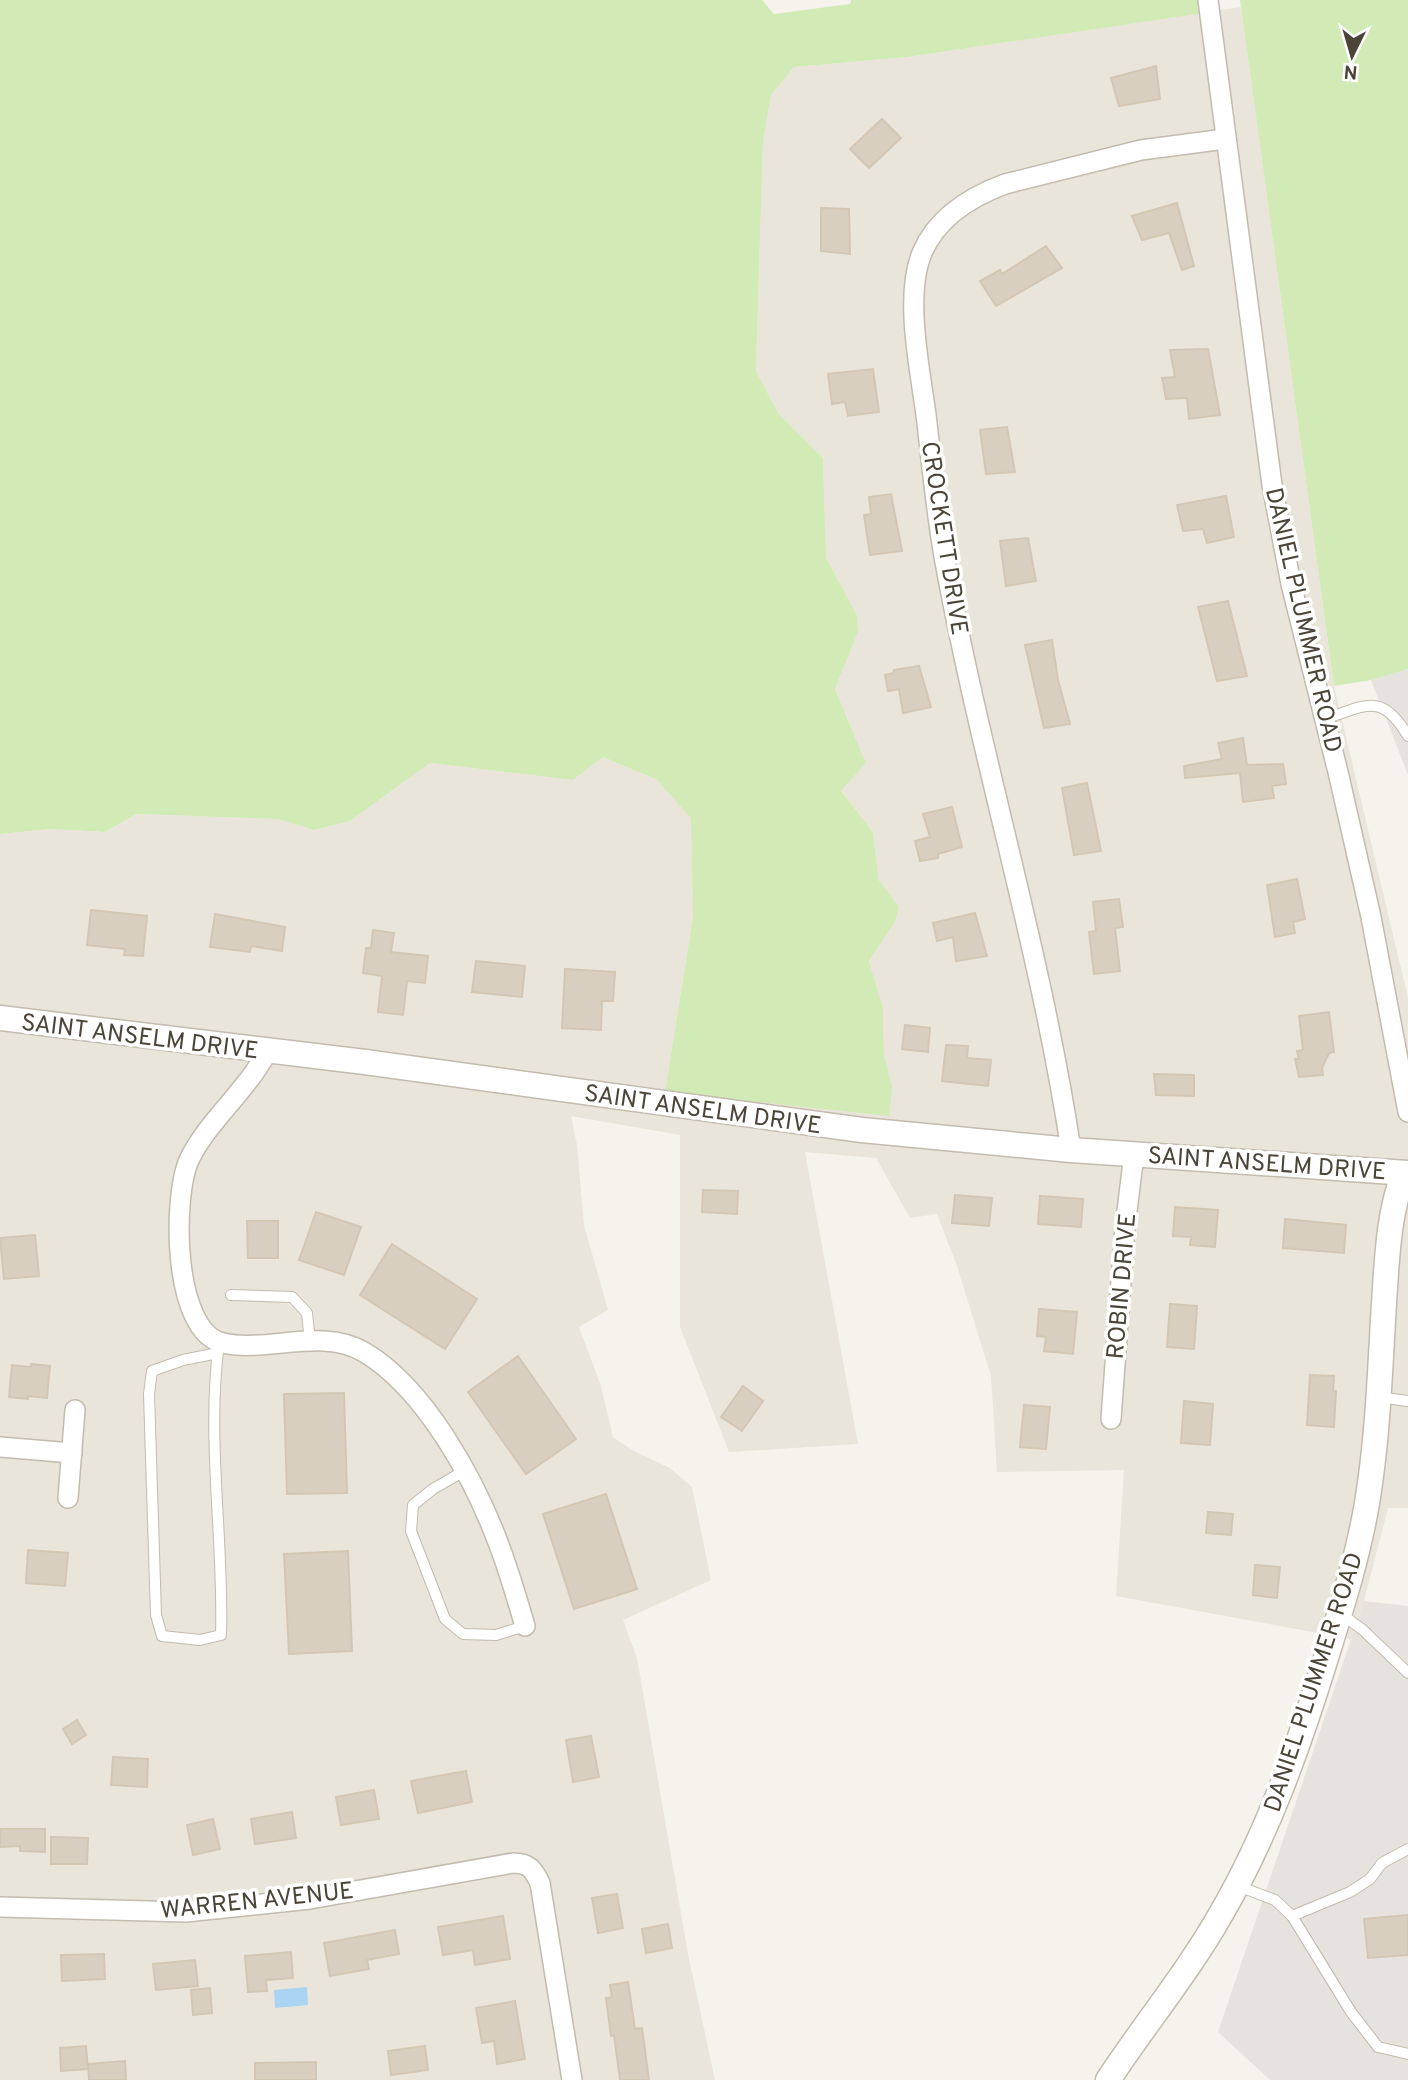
<svg xmlns="http://www.w3.org/2000/svg" width="1408" height="2080" font-family="Overpass,sans-serif">
  <style>
    .residential { fill: #eae5da }
    .industrial { fill: #e6e2dd }
    .green { fill: #d2eab5 }
    .water { fill: #a9d4f2 }
    .building { fill: #d8cfc1; stroke: #d3c7b4; stroke-width: 2 }
    .lines { fill: none; stroke-linecap: round; stroke-linejoin: round }
    .service-casing { stroke: #c2bbae; stroke-width: 12 }
    .minor-casing { stroke: #c2bbae; stroke-width: 22 }
    .tertiary-casing { stroke: #c2bbae; stroke-width: 27 }
    .service { stroke: #fff; stroke-width: 10 }
    .minor { stroke: #fff; stroke-width: 19 }
    .tertiary { stroke: #fff; stroke-width: 24 }
    .labels { text-anchor: middle; stroke-width: 7; stroke-linejoin: round; paint-order: stroke }
    .street-label { font-size: 24px; fill: #4b4439; stroke: #fff }
  </style>
  <rect width="100%" height="100%" fill="#f6f3ec"/>
  <polygon class="residential" points="1241,7 1334,686 1408,998 1408,1508 1388,1508 1364,1601 1351,1639 1116,1596 1124,1470 997,1472 991,1376 957,1266 937,1214 910,1218 876,1158 805,1152 858,1444 729,1452 680,1327 680,1135 571,1116 577,1145 584,1225 608,1310 579,1327 601,1386 613,1437 632,1450 670,1468 692,1487 711,1580 623,1620 637,1658 688,1954 715,2080 0,2080 0,834 51,829 105,832 136,814 278,819 314,830 350,821 430,763 573,780 603,757 657,780 692,818 693,916 665,1092 892,1087 884,1054 883,1008 869,961 895,922 899,906 879,882 873,832 841,791 866,763 835,689 858,632 857,615 826,558 823,458 778,413 756,371 763,142 771,95 794,67 908,57"/>
  <g class="industrial">
    <polygon points="1408,669 1408,775 1371,680"/>
    <polygon points="1364,1601 1408,1606 1408,2080 1270,2080 1218,2032"/>
  </g>
  <g class="green">
    <polygon points="0,0 762,0 774,14 850,4 851,0 1202,0 1203,13 908,57 794,67 771,95 763,142 756,371 778,413 823,458 826,558 857,615 858,632 835,689 866,763 841,791 873,832 879,881 899,906 895,922 869,961 883,1008 884,1054 892,1087 889,1116 665,1092 693,916 691,818 657,780 603,757 573,780 430,763 350,821 314,830 278,819 136,814 105,832 51,829 0,834"/>
    <polygon points="1240,0 1408,0 1408,669 1371,680 1334,686"/>
  </g>
  <polygon class="water" points="307,1987 308,2005 275,2008 274,1990"/>
  <g class="building">
    <polygon points="1156,66 1160,99 1119,106 1111,78"/>
    <polygon points="882,119 901,138 869,168 850,149"/>
    <polygon points="1177,203 1194,266 1182,270 1169,233 1142,240 1132,216"/>
    <polygon points="821,208 849,209 850,254 821,251"/>
    <polygon points="1046,246 1062,268 996,306 980,281 1000,270 1002,274"/>
    <polygon points="1208,349 1220,415 1189,419 1187,398 1166,399 1162,378 1175,377 1170,350"/>
    <polygon points="873,369 879,412 848,416 845,402 832,404 828,374"/>
    <polygon points="1007,427 1015,472 986,474 980,430"/>
    <polygon points="891,494 902,551 870,555 864,515 871,514 869,497"/>
    <polygon points="1226,496 1234,537 1207,543 1203,529 1183,531 1177,505"/>
    <polygon points="1028,538 1036,581 1006,586 1000,541"/>
    <polygon points="1228,601 1247,676 1217,681 1198,607"/>
    <polygon points="1052,640 1058,680 1070,724 1044,728 1025,645"/>
    <polygon points="919,666 931,707 903,713 899,689 888,691 885,675 894,673 894,670"/>
    <polygon points="1243,738 1247,765 1283,764 1286,784 1272,786 1274,798 1243,802 1240,773 1185,778 1184,766 1222,759 1218,743"/>
    <polygon points="1087,783 1101,851 1074,855 1062,788"/>
    <polygon points="952,807 962,847 938,854 938,858 920,861 915,841 930,837 923,814"/>
    <polygon points="1297,879 1305,919 1293,922 1295,933 1275,937 1267,885"/>
    <polygon points="1119,899 1123,927 1115,928 1120,971 1094,974 1089,932 1096,931 1093,902"/>
    <polygon points="91,910 147,916 143,956 124,955 125,949 87,945"/>
    <polygon points="975,913 987,956 956,961 953,937 937,941 933,923"/>
    <polygon points="215,914 285,927 282,951 251,946 250,952 210,947"/>
    <polygon points="373,930 394,933 391,952 428,956 425,983 407,981 403,1015 378,1012 382,976 363,973 366,948 371,948"/>
    <polygon points="476,961 525,966 522,997 472,992"/>
    <polygon points="565,969 615,972 613,1001 602,1001 601,1030 562,1028"/>
    <polygon points="1329,1012 1334,1052 1329,1053 1322,1068 1323,1075 1299,1077 1295,1059 1299,1059 1297,1051 1303,1050 1299,1016"/>
    <polygon points="905,1025 930,1028 928,1052 902,1049"/>
    <polygon points="946,1045 968,1046 967,1058 991,1060 988,1086 942,1081"/>
    <polygon points="1154,1074 1194,1075 1194,1096 1156,1095"/>
    <polygon points="703,1190 738,1191 737,1214 702,1212"/>
    <polygon points="955,1195 992,1198 989,1226 952,1223"/>
    <polygon points="1040,1196 1083,1199 1081,1227 1038,1224"/>
    <polygon points="1175,1207 1218,1210 1215,1247 1190,1245 1191,1237 1173,1236"/>
    <polygon points="316,1212 361,1227 344,1275 299,1260"/>
    <polygon points="1285,1219 1346,1225 1344,1253 1283,1248"/>
    <polygon points="247,1221 278,1221 278,1258 248,1258"/>
    <polygon points="35,1235 39,1276 4,1279 0,1238"/>
    <polygon points="392,1244 477,1299 445,1349 360,1295"/>
    <polygon points="1170,1304 1197,1306 1194,1349 1167,1347"/>
    <polygon points="1039,1309 1077,1312 1073,1354 1044,1351 1046,1337 1037,1336"/>
    <polygon points="518,1356 576,1439 526,1474 468,1392"/>
    <polygon points="31,1364 50,1366 47,1398 28,1396 28,1399 9,1397 12,1365 31,1367"/>
    <polygon points="1310,1375 1334,1376 1333,1391 1336,1391 1334,1427 1307,1425"/>
    <polygon points="743,1386 763,1401 742,1431 721,1417"/>
    <polygon points="344,1393 347,1493 287,1494 284,1394"/>
    <polygon points="1184,1401 1213,1404 1210,1445 1181,1443"/>
    <polygon points="1024,1405 1050,1407 1046,1449 1020,1447"/>
    <polygon points="606,1494 637,1589 574,1609 543,1514"/>
    <polygon points="1208,1512 1233,1514 1231,1535 1206,1533"/>
    <polygon points="28,1550 68,1553 65,1586 26,1583"/>
    <polygon points="348,1551 352,1651 289,1654 284,1554"/>
    <polygon points="1255,1565 1280,1567 1277,1598 1253,1595"/>
    <polygon points="77,1720 86,1735 72,1744 63,1729"/>
    <polygon points="591,1736 599,1777 573,1782 566,1740"/>
    <polygon points="113,1757 148,1759 147,1787 111,1785"/>
    <polygon points="466,1771 472,1802 418,1813 411,1781"/>
    <polygon points="374,1790 379,1819 341,1825 336,1797"/>
    <polygon points="292,1812 296,1838 255,1844 251,1819"/>
    <polygon points="213,1819 220,1849 193,1855 187,1825"/>
    <polygon points="0,1829 45,1829 45,1852 20,1851 20,1846 0,1847"/>
    <polygon points="51,1837 88,1838 87,1864 51,1864"/>
    <polygon points="617,1894 623,1928 598,1933 592,1898"/>
    <polygon points="1408,1915 1408,1955 1368,1958 1364,1919"/>
    <polygon points="503,1916 510,1959 475,1965 473,1950 443,1955 438,1927"/>
    <polygon points="668,1924 672,1948 646,1953 642,1929"/>
    <polygon points="395,1930 399,1954 367,1960 369,1969 330,1976 324,1943"/>
    <polygon points="291,1952 293,1978 266,1980 267,1991 248,1992 245,1956"/>
    <polygon points="104,1954 105,1979 62,1981 61,1955"/>
    <polygon points="195,1960 198,1986 156,1990 153,1964"/>
    <polygon points="628,1982 635,2029 642,2028 649,2080 620,2080 614,2035 611,2036 606,1998 612,1997 610,1985"/>
    <polygon points="210,1988 212,2013 193,2015 191,1990"/>
    <polygon points="515,2001 525,2059 497,2064 494,2041 482,2043 476,2008"/>
    <polygon points="86,2046 88,2069 61,2071 60,2048"/>
    <polygon points="425,2046 428,2070 391,2075 388,2051"/>
    <polygon points="125,2061 126,2080 89,2080 88,2064"/>
    <polygon points="316,2062 316,2080 255,2080 255,2063"/>
  </g>
  <g class="lines">
    <g class="service-casing">
      <g id="service">
        <path d="M1325,719C1367,705 1382,692 1408,736"/>
        <polyline points="231,1295 292,1297 307,1313 310,1342"/>
        <path d="M218,1353L183,1360L152,1371L149,1394L156,1615L162,1636L200,1640L221,1635C224,1538 206,1439 219,1343"/>
        <polyline points="1378,1397 1408,1401"/>
        <polyline points="464,1471 433,1489 413,1505 411,1531 445,1619 463,1634 496,1635 525,1626"/>
        <polyline points="1340,1613 1363,1630 1408,1673"/>
        <polyline points="1238,1886 1275,1900 1292,1916 1351,2012 1378,2047 1408,2054"/>
        <polyline points="1292,1916 1350,1892 1370,1879 1382,1863 1408,1849"/>
      </g>
    </g>
    <g class="minor-casing">
      <g id="minor">
        <polyline points="1208,0 1272,485 1291,584 1338,772 1371,917 1408,1112"/>
        <path d="M268,1051C261,1062 255,1073 247,1082C228,1107 204,1130 190,1158C172,1194 172,1332 223,1343C268,1353 322,1327 364,1352C425,1388 475,1480 499,1545C509,1571 517,1599 525,1626"/>
        <path d="M1071,1150C1041,951 981,759 945,562C936,513 932,464 926,415C920,369 904,296 922,253C937,217 970,197 1005,184L1141,150L1225,139"/>
        <polyline points="1111,1419 1125,1227 1134,1154"/>
        <polyline points="0,1447 72,1453"/>
        <polyline points="68,1498 75,1410"/>
        <path d="M0,1907L186,1912L310,1899L513,1863C529,1863 533,1869 540,1883L572,2080"/>
      </g>
    </g>
    <g class="tertiary-casing">
      <g id="tertiary">
        <polyline points="0,1018 365,1062 862,1130 1071,1150 1408,1173"/>
        <path d="M1108,2080C1145,2024 1188,1972 1221,1914C1267,1835 1298,1748 1325,1661C1341,1609 1358,1557 1367,1503C1378,1437 1380,1369 1384,1303C1387,1260 1388,1214 1404,1173"/>
      </g>
    </g>
    <use href="#service" class="service"/>
    <use href="#minor" class="minor"/>
    <use href="#tertiary" class="tertiary"/>
  </g>
  <g class="labels">
    <g class="street-label">
      <text transform="translate(945 538) rotate(81)" y="8">CROCKETT DRIVE</text>
      <text transform="translate(1304 620) rotate(77)" y="8">DANIEL PLUMMER ROAD</text>
      <text transform="translate(140 1036) rotate(7)" y="8">SAINT ANSELM DRIVE</text>
      <text transform="translate(703 1109) rotate(8)" y="8">SAINT ANSELM DRIVE</text>
      <text transform="translate(1267 1163) rotate(4)" y="8">SAINT ANSELM DRIVE</text>
      <text transform="translate(1121 1286) rotate(-85)" y="8">ROBIN DRIVE</text>
      <text transform="translate(1313 1682) rotate(-72)" y="8">DANIEL PLUMMER ROAD</text>
      <text transform="translate(257 1900) rotate(-6)" y="8">WARREN AVENUE</text>
    </g>
  </g>
  <g transform="translate(1352 56) rotate(185)" stroke="#ffffff" stroke-width="5" paint-order="stroke">
  <path d="M0-5L12 26L0 18L-12 26Z" fill="#4b4439"/>
  <text y="-10" font-size="19" font-weight="bold" text-anchor="middle" fill="#4b4439">N</text>
  </g>
</svg>
